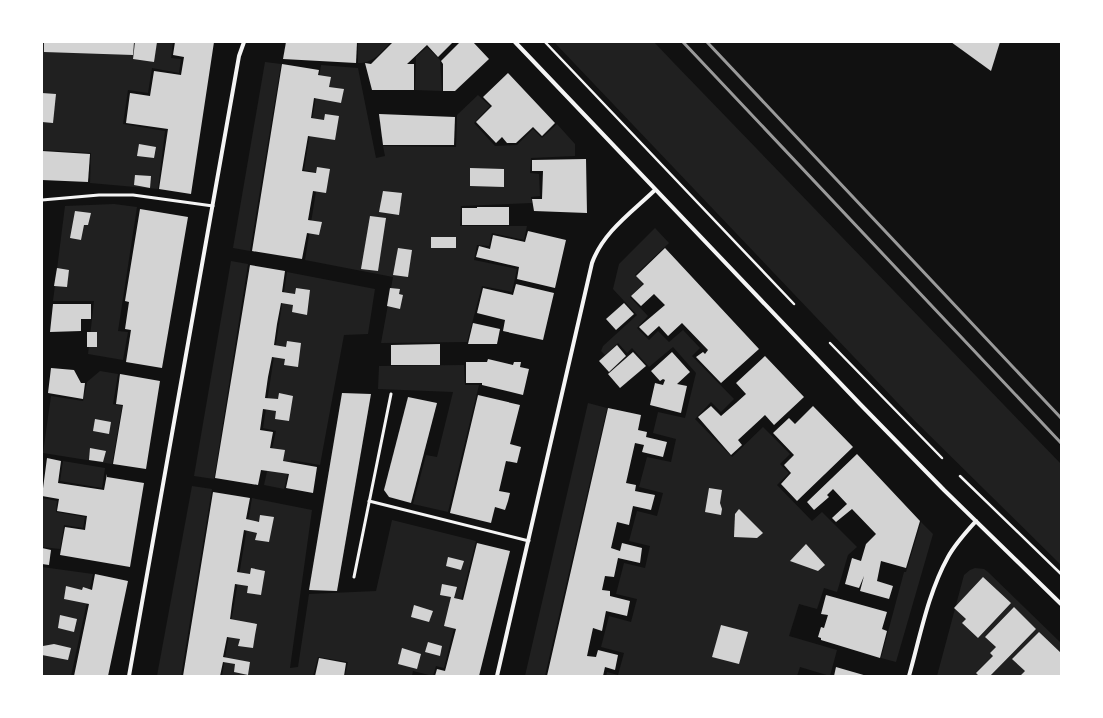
<svg xmlns="http://www.w3.org/2000/svg" width="1103" height="718" font-family="Helvetica,sans-serif">
  <style>
    .green { fill: #202020; fill-rule: evenodd }
    .building { fill: #d3d3d3 }
    .lines { fill: none; stroke-linecap: round; stroke-linejoin: round }
    .path { stroke: #f5f5f5; stroke-width: 2.5 }
    .service { stroke: #f5f5f5; stroke-width: 3 }
    .minor { stroke: #f5f5f5; stroke-width: 4 }
    .rail { stroke: #9a9a9a; stroke-width: 3 }
  </style>
  <rect width="100%" height="100%" fill="#111"/>
  <g class="green">
    <polygon points="42,42 173,42 171,58 181,59 179,73 152,68 148,93 128,90 123,124 165,131 158,189 90,183 91,153 42,150"/>
    <path d="M358,42H391C381,52 373,64 358,63Z"/>
    <polygon points="554,42 654,42 672,61 1061,464 1061,565 914,420"/>
    <polygon points="427,47 440,60 442,91 415,90 416,57"/>
    <polygon points="265,62 281,64 250,251 233,248"/>
    <polygon points="321,65 358,68 376,158 385,156 383,146 456,147 457,115 478,95 490,106 474,123 495,146 517,145 533,129 542,138 557,124 575,144 575,156 531,158 530,173 539,174 540,196 531,197 532,203 461,206 460,226 527,226 524,240 492,233 489,246 477,245 474,260 517,269 512,292 482,286 467,342 381,343 393,277 305,260 319,173 304,170"/>
    <polygon points="114,204 137,207 118,331 128,332 123,360 88,354 94,301 53,301 65,206"/>
    <polygon points="655,228 669,243 635,275 643,284 630,297 648,316 637,328 649,340 658,331 669,342 683,330 700,348 692,356 734,399 721,412 711,402 695,419 732,457 763,427 790,454 780,464 789,473 777,485 812,521 822,512 857,547 848,555 837,592 824,588 817,609 799,604 789,636 837,650 830,676 800,667 797,676 606,676 607,672 618,675 624,653 601,647 609,616 631,622 637,599 616,594 624,563 645,568 650,546 629,541 637,511 657,516 663,493 639,487 647,457 671,462 676,439 653,433 658,412 685,418 696,373 673,347 649,367 632,348 627,353 618,343 605,355 601,351 603,346 637,315 613,289 619,264"/>
    <polygon points="231,261 248,264 214,479 194,476"/>
    <polygon points="287,272 375,289 368,334 344,335 320,465 291,460 284,489 264,485 276,431 263,428"/>
    <polygon points="464,365 465,385 479,385 448,512 413,504 426,455 437,457 453,392 378,389 379,366"/>
    <polygon points="100,371 118,374 113,404 122,406 112,464 43,453 51,396 83,401 87,382"/>
    <polygon points="588,403 607,408 545,676 525,676"/>
    <polygon points="63,461 105,468 102,488 60,481"/>
    <polygon points="192,486 212,489 181,676 157,676"/>
    <polygon points="42,498 57,501 56,512 85,517 83,528 64,525 60,549 42,547"/>
    <polygon points="252,498 312,510 290,668 298,667 309,594 376,591 392,520 476,541 444,668 436,666 433,676 413,671 412,676 345,676 348,662 318,657 313,676 222,676"/>
    <polygon points="921,522 933,534 896,662 881,658 904,572 906,572"/>
    <polygon points="42,567 93,574 71,676 42,676"/>
    <path d="M975,568L984,569L988,572L1061,643V653L1039,632L1013,659L1025,671L1020,676H990L1036,629L1014,607L985,637L996,647L990,653L993,656L976,672L979,676H937L964,575L970,570ZM1010,603L978,638L962,623L966,619Z"/>
  </g>
  <g class="building">
    <polygon points="44,42 134,42 133,55 44,52"/>
    <polygon points="135,42 157,42 154,62 133,59"/>
    <polygon points="175,42 214,42 191,194 159,189 168,129 126,123 130,93 150,96 154,71 181,75 184,57 173,55"/>
    <polygon points="286,42 357,42 356,63 283,59"/>
    <polygon points="393,42 453,42 438,57 427,45 407,64 414,64 414,90 372,90 365,63 371,64"/>
    <polygon points="460,42 473,42 489,59 455,91 443,91 443,64 441,61"/>
    <polygon points="951,42 1000,42 991,71"/>
    <polygon points="282,64 319,70 318,75 331,77 329,87 344,89 341,103 314,98 311,118 324,120 325,114 339,116 335,140 308,136 302,171 316,173 317,167 330,169 326,193 313,191 308,220 322,222 319,235 307,233 302,259 252,251"/>
    <polygon points="508,73 555,123 542,136 533,127 516,143 507,143 502,137 496,143 476,122 492,106 483,97"/>
    <polygon points="42,93 56,94 53,123 42,122"/>
    <polygon points="379,114 455,117 454,145 383,145"/>
    <polygon points="139,144 156,147 154,158 137,156"/>
    <polygon points="42,151 90,154 88,182 42,180"/>
    <polygon points="586,159 587,213 534,211 532,199 542,199 543,171 532,171 532,160"/>
    <polygon points="470,168 504,169 504,187 470,186"/>
    <polygon points="135,175 151,176 150,188 134,185"/>
    <polygon points="383,191 402,193 399,215 379,212"/>
    <polygon points="477,207 509,207 509,225 462,225 462,208 477,208"/>
    <polygon points="140,209 188,217 162,368 126,362 131,330 125,329 129,302 125,301"/>
    <polygon points="75,211 91,213 88,225 84,225 81,240 70,238"/>
    <polygon points="370,216 386,218 378,271 361,269"/>
    <polygon points="528,231 566,240 555,288 517,279 519,267 476,257 479,246 490,249 493,235 525,242"/>
    <rect x="431" y="237" width="25" height="11"/>
    <polygon points="398,248 412,250 408,277 393,275"/>
    <polygon points="665,248 759,349 721,383 696,357 703,352 705,354 708,350 682,323 668,336 659,326 648,336 639,327 665,305 654,294 641,306 631,296 644,284 636,276"/>
    <polygon points="250,265 285,271 282,292 295,294 296,288 310,290 307,315 292,312 293,305 281,303 277,324 274,345 286,347 287,341 301,343 298,367 284,365 285,359 272,357 268,377 265,398 278,399 279,393 293,396 289,421 275,419 276,411 263,409 260,430 273,432 270,448 285,450 283,461 317,467 313,493 286,488 289,474 261,470 258,485 215,478"/>
    <polygon points="57,268 69,270 67,287 54,286"/>
    <polygon points="516,284 554,293 543,340 503,331 505,320 477,313 483,288 513,295"/>
    <polygon points="390,288 400,289 399,294 403,295 400,309 387,306"/>
    <polygon points="624,303 634,314 616,330 606,319"/>
    <polygon points="53,304 91,304 91,319 81,319 81,331 50,332"/>
    <polygon points="473,323 500,329 497,344 468,344"/>
    <rect x="87" y="332" width="10" height="15"/>
    <polygon points="440,344 440,365 391,365 391,345"/>
    <polygon points="617,345 626,356 609,372 599,361"/>
    <polygon points="633,352 646,366 620,388 608,374"/>
    <polygon points="672,352 690,372 677,384 687,386 681,413 650,405 655,383 663,385 665,380 663,379 660,381 651,371"/>
    <polygon points="765,356 804,397 774,425 765,415 738,440 742,445 731,455 698,417 711,406 721,416 736,403 746,394 736,383"/>
    <polygon points="488,359 513,365 514,362 521,362 520,367 529,369 523,395 482,385 482,383 466,383 466,362 487,362"/>
    <polygon points="51,368 74,370 81,383 85,383 83,399 48,393"/>
    <polygon points="120,374 160,381 146,469 113,464 123,405 116,404"/>
    <polygon points="342,393 371,394 337,591 309,590"/>
    <polygon points="478,395 520,405 510,444 521,447 517,463 506,461 499,491 510,493 508,501 505,510 495,507 491,523 450,513"/>
    <polygon points="408,397 437,403 411,503 389,497 384,490"/>
    <polygon points="813,406 853,447 797,501 781,484 791,473 784,465 794,455 773,433 789,418 795,424"/>
    <polygon points="608,408 641,415 638,430 647,432 646,437 667,442 663,457 642,452 644,445 635,443 626,483 636,485 635,491 655,495 651,510 633,506 629,525 617,522 611,548 620,551 622,543 642,548 640,563 618,558 614,577 605,576 602,590 610,591 610,596 630,601 627,616 606,611 602,631 593,628 587,656 596,657 598,650 618,655 615,670 605,667 603,676 547,676"/>
    <polygon points="95,419 111,422 109,434 93,431"/>
    <polygon points="90,448 106,451 103,462 89,460"/>
    <polygon points="857,454 920,521 906,568 881,561 877,581 893,586 889,599 860,591 864,576 859,588 845,584 852,558 861,561 866,544 876,534 852,509 836,522 832,518 847,504 833,489 827,495 829,497 814,510 807,502"/>
    <polygon points="47,458 61,461 58,483 104,490 107,474 107,477 144,483 130,567 60,555 65,527 85,530 87,516 57,511 59,499 42,496"/>
    <polygon points="709,488 722,490 720,503 722,509 721,515 705,512"/>
    <polygon points="213,492 250,498 246,519 259,522 260,515 274,517 269,542 255,540 257,533 244,530 237,572 250,574 251,568 265,571 261,595 247,593 248,586 235,584 232,604 230,619 257,624 255,635 253,648 238,646 240,639 227,637 223,657 250,662 248,675 234,672 235,664 223,662 220,676 183,676"/>
    <polygon points="739,509 763,533 757,538 734,537 735,514"/>
    <polygon points="477,543 510,551 479,676 435,676 437,669 445,671 456,629 444,626 451,597 440,595 442,584 457,587 454,598 463,600"/>
    <polygon points="806,544 825,565 818,571 790,561"/>
    <polygon points="42,548 51,550 49,565 42,564"/>
    <polygon points="448,557 464,561 461,570 446,566"/>
    <polygon points="95,574 128,581 108,676 74,676 89,604 64,599 66,586 82,590 83,587 92,590"/>
    <polygon points="983,577 1011,603 978,638 962,623 966,619 954,608"/>
    <polygon points="826,595 887,612 882,629 887,631 880,658 821,640 821,638 818,637 821,627 824,628 828,615 821,614"/>
    <polygon points="414,605 433,611 429,622 411,617"/>
    <polygon points="1014,607 1036,629 990,676 979,676 976,673 993,656 990,653 996,647 985,637"/>
    <polygon points="60,615 77,619 74,632 58,628"/>
    <polygon points="721,625 748,632 739,664 712,657"/>
    <polygon points="1039,632 1061,653 1061,676 1020,676 1025,671 1012,659"/>
    <polygon points="428,642 442,646 440,656 425,652"/>
    <polygon points="54,644 71,648 68,660 42,655 43,646"/>
    <polygon points="402,648 421,654 417,669 398,664"/>
    <polygon points="319,658 346,663 344,676 315,676"/>
    <polygon points="836,667 867,676 834,676"/>
  </g>
  <g class="lines">
    <g class="path">
      <polyline points="545,42 794,304"/>
      <polyline points="830,343 942,458"/>
      <polyline points="960,476 1061,574"/>
    </g>
    <g class="service">
      <polyline points="42,200 99,195 133,195 213,206"/>
      <polyline points="369,501 529,541"/>
      <polyline points="354,577 391,394"/>
    </g>
    <g class="minor">
      <polyline points="515,42 860,404 944,490 1061,604"/>
      <polyline points="129,676 239,56 244,42"/>
      <path d="M497,676L592,263C603,232 632,212 655,190"/>
      <path d="M909,676C920,637 928,593 948,557C955,544 966,532 976,521"/>
    </g>
    <g class="rail">
      <polyline points="683,42 1061,443"/>
      <polyline points="707,42 1061,418"/>
    </g>
  </g>
  <rect width="1103" height="718" fill="none" stroke="#ffffff" stroke-width="86"/>
</svg>
